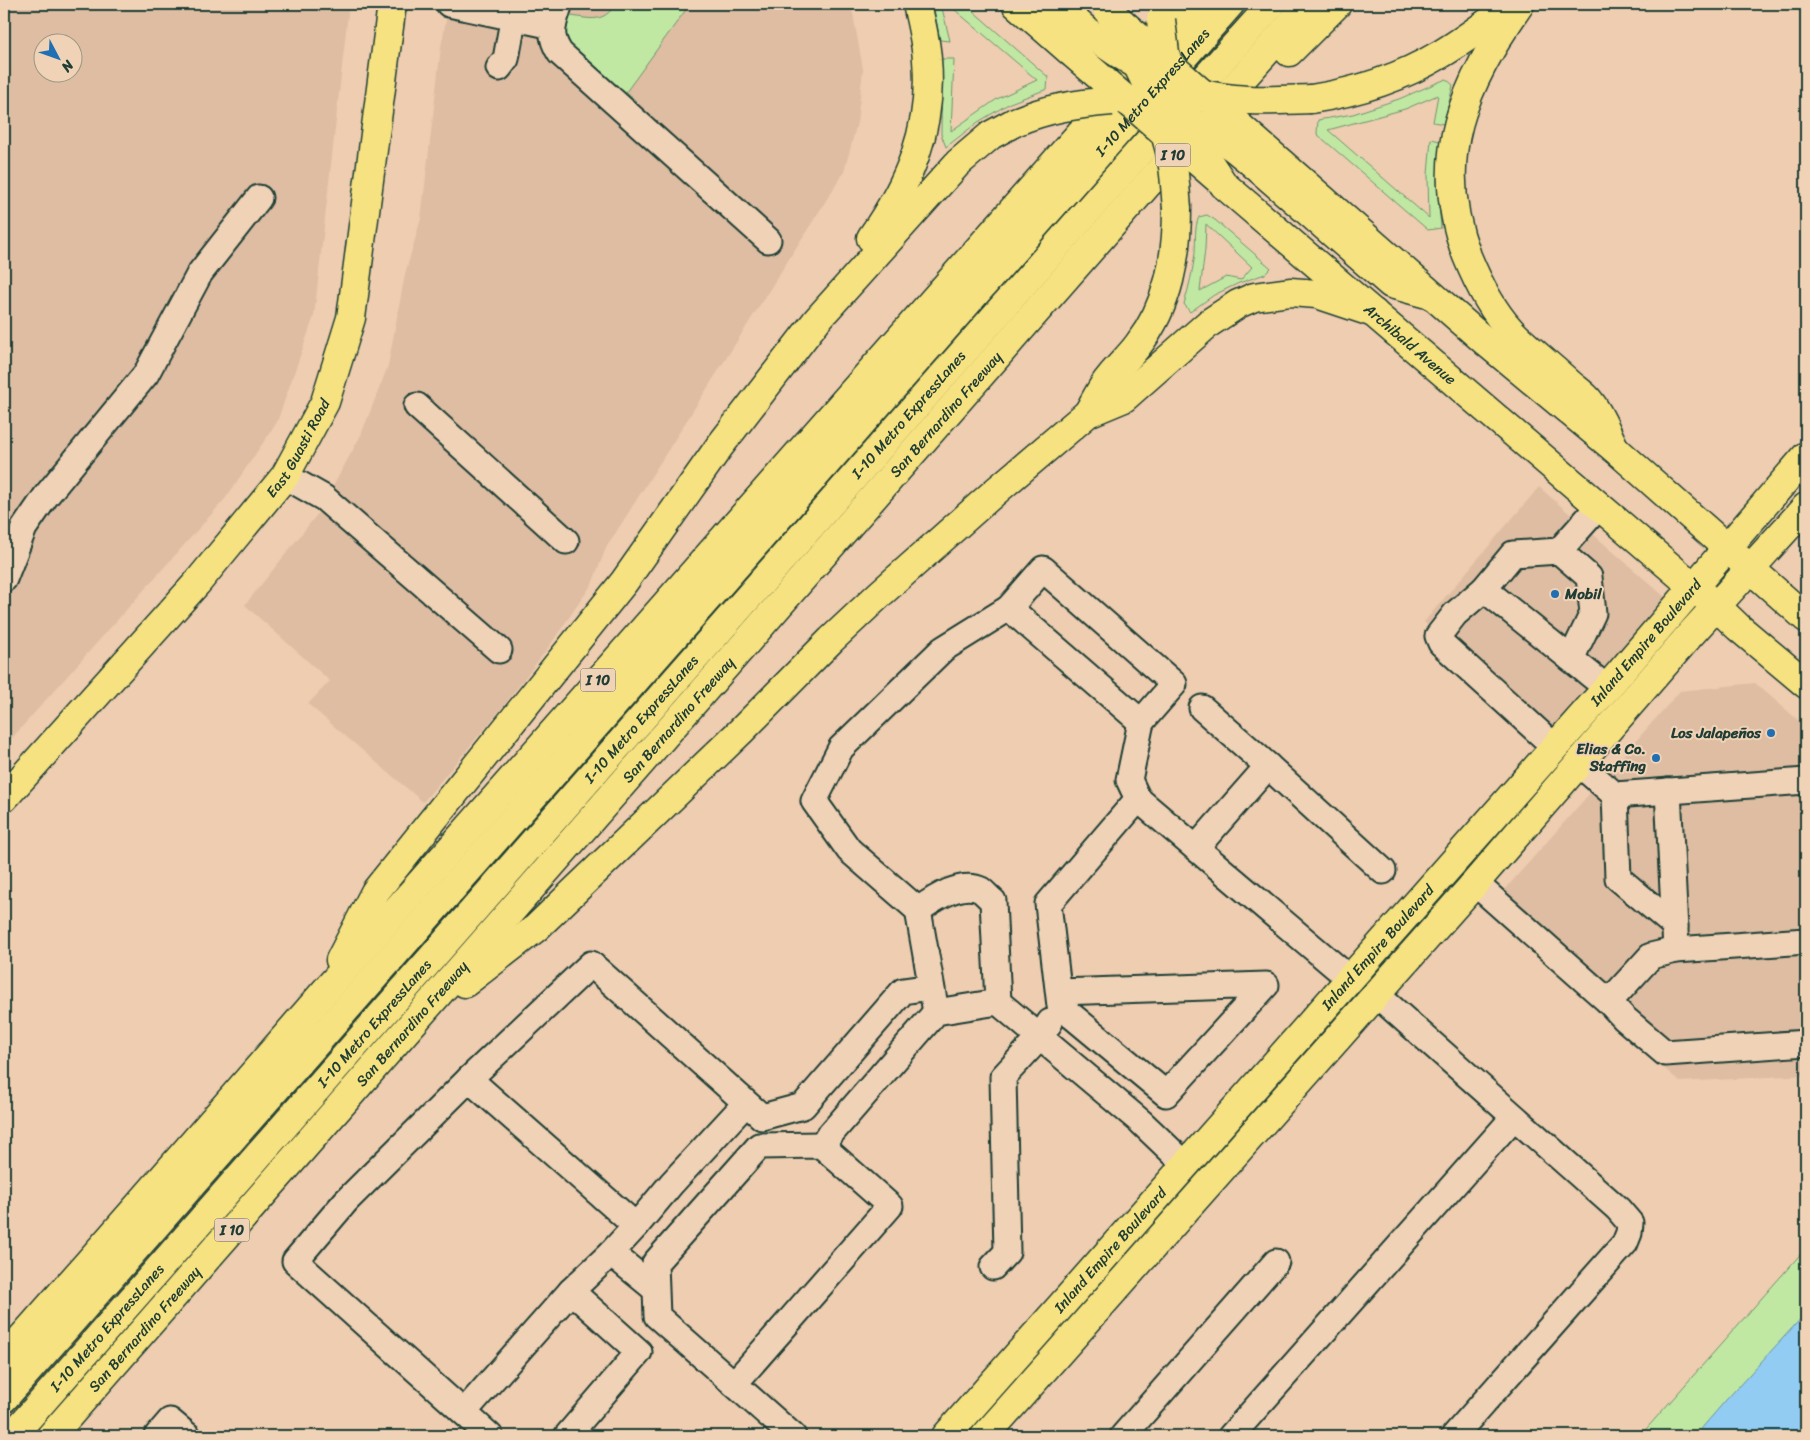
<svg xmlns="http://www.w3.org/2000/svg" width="1810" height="1440" font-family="Sriracha,sans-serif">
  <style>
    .built { fill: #debda2; fill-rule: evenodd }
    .green { fill: #c0e8a3; stroke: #70926c; fill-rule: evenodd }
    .water { fill: #93ccf3; stroke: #6593a7 }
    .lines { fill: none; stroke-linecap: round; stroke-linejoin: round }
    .minor-casing { stroke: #1f3d34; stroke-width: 29 }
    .major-casing { stroke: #1f3d34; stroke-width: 31 }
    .highway-casing { stroke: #1f3d34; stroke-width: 31 }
    .minor { stroke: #f0d2b6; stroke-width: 25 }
    .major { stroke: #f7e281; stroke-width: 28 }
    .highway { stroke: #f7e281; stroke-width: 28 }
    .major-bridge-casing { stroke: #1f3d34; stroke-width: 31; stroke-linecap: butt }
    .highway-bridge-casing { stroke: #1f3d34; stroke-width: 31; stroke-linecap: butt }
    .major-bridge { stroke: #f7e281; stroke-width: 28 }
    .highway-bridge { stroke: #f7e281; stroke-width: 28 }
    .poi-dot { fill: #1f6fb2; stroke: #f0d2b6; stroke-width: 2 }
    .labels { text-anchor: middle; stroke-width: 4; stroke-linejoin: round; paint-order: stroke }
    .shield { fill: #f0d2b6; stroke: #5e6a5b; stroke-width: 1 }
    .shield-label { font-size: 14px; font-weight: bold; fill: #1f3d34 }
    .street-label { font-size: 15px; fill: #1f3d34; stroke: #f0d2b6 }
    .poi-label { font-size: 15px; font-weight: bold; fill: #1f3d34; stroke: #f0d2b6; text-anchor: end }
  </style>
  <rect width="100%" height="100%" fill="#eecdb0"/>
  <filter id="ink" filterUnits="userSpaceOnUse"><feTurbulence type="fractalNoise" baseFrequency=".02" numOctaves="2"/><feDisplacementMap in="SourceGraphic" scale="10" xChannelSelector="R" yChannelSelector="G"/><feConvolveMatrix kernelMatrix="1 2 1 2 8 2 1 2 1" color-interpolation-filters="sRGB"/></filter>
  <g filter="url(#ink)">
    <g class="built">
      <path d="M4,4H349L314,316L277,422L225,499L4,747ZM42,42H72V72H42Z"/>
      <polygon points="449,4 849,4 853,14 863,69 857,123 844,172 606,548 592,584 548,648 498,713 423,802 308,704 330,681 245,605 319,512 361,435 388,366 405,274 421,219 441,47"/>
      <polygon points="1539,487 1666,598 1550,733 1424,622"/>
      <polygon points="1755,683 1806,727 1806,1075 1680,1082 1486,911 1680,691"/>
    </g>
    <g class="green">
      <path d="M616,4H690L626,92L636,101L634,104L571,48C563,37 563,28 571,16C592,19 603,23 616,4Z"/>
      <polygon points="933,4 941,4 950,41 940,40"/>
      <polygon points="948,4 965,4 1048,77 1047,89 1010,103 978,122 946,147 941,134 942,59 954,59 951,131 997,99 1037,80"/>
      <polygon points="1446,79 1453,85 1444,124 1433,122 1438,95 1405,109 1328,130 1429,218 1428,175 1431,139 1440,141 1437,181 1441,228 1428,230 1317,134 1318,120 1353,114 1399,99"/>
      <path d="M1207,215L1215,220L1271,268L1265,274L1239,283L1214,295L1190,312L1184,304C1189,287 1193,270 1195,253C1196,241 1194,228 1199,217ZM1206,224L1252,267L1241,280L1226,277L1200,291L1205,249Z"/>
      <polygon points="1806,1248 1806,1436 1640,1436"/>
    </g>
    <polygon class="water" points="1806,1313 1806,1436 1695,1436 1726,1400"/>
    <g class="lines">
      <g class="minor-casing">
        <g id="minor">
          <polyline points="449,4 553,26"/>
          <path d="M549,4L559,6C553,25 548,35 560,53L768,240"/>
          <polyline points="499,68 506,59 516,4"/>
          <polyline points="417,406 566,541"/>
          <polyline points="285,476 324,498 499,650"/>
          <polyline points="1599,506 1559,551 1513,554 1484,589 1607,688"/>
          <polyline points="1559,551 1589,577 1593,613 1571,659"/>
          <polygon points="1043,569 1174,684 1141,722 1009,608"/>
          <polyline points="4,579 24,528 46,496 146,374 200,273 259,198"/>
          <polyline points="1484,589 1455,614 1438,636 1441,643 1555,747"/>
          <polyline points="1202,708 1268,766"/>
          <polyline points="1578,763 1615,795 1806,781"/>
          <polyline points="1668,791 1676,950"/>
          <polyline points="1615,795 1618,878 1675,926"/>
          <polyline points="1138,799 1350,979"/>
          <polyline points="1196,848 1268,766 1383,871"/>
          <polyline points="1475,883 1609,1002 1624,1018 1665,1053 1806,1043"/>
          <path d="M918,910C934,899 961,880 981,890C985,893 989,898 993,901L998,1002L1141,1122L1186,1165"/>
          <polyline points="1059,992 1266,985 1166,1094 1060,1006 1048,904 1138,799 1129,780 1141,722"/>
          <polyline points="1376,994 1618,1209 1630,1223 1629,1233 1625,1243 1454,1436"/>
          <polyline points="1609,1002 1651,956 1676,950 1806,941"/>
          <polyline points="936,1012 918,910 849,850 814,801 841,748 943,649 1009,608"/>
          <polyline points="469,1079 346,1201 295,1261 490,1436"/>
          <polyline points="746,1103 672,1183 636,1226 469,1079 591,964 762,1117 803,1106 903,991 931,987"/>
          <polyline points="821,1145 936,1012 998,1002"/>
          <polyline points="611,1253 655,1289"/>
          <polyline points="993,1267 1007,1252 1003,1077 1040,1037 1050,1022"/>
          <path d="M734,1384L890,1206L821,1145L759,1146L655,1263L657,1316C702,1356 748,1396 793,1436"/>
          <polyline points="464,1412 571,1291 611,1253 636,1226"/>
          <polyline points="157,1436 170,1421 188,1436"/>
          <polyline points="567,1436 639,1352 571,1291"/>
          <polyline points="1123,1436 1276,1262"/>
          <polyline points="1231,1436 1514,1117"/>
        </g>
      </g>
      <g class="major-casing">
        <g id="major">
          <polyline points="1016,4 1071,52"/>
          <polyline points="1263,147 1487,343 1615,449 1806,618"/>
          <path id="s1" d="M1224,185L1717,607L1738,627L1806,684"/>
          <path id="s2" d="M4,798L197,583L285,476L325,402L351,318L392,4"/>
          <path id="s3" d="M946,1436L1607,688L1806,456"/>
          <polyline points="985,1436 1475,883 1689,636 1806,507"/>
        </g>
      </g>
      <g class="highway-casing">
        <g id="highway">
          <polyline points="1056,4 1088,32"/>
          <path d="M1520,4C1464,85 1430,157 1467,256C1478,283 1491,309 1511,331C1529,350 1551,366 1570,384C1577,390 1585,395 1590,402C1601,415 1607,434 1615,449"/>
          <polyline points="1289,52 1337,4"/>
          <path d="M1311,99C1357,92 1401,78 1441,54C1465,40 1488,22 1511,6"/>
          <polyline points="1250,161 1391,284 1431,295"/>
          <path d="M871,238C909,184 933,128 927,60C926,41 921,22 917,4"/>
          <path d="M1088,413C1095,401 1101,387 1110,377C1119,366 1129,357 1138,345C1169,305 1177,257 1177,208"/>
          <polyline points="340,960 375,892 624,582 719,447 817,320 958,163 991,135 1015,122"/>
          <polyline points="465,983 536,928 741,731 831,640 881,593 996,491 1088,413 1124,398 1209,323 1238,304 1254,297 1290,292 1317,294 1374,313"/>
          <path d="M4,1358C110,1239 215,1118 320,997C610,665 902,334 1195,4"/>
          <path id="s4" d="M4,1398L1230,4"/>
          <path id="s5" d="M12,1436L1133,159L1272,4"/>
          <path id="s6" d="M51,1436L1146,186L1309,4"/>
        </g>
      </g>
      <use href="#minor" class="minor"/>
      <use href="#major" class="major"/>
      <use href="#highway" class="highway"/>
      <g class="major-bridge-casing">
        <g id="major-bridge">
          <polyline points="1111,13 1263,147"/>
          <polyline points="1071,52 1218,179"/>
        </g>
      </g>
      <g class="highway-bridge-casing">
        <g id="highway-bridge">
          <path d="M1108,11C1134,56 1157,100 1170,151C1175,169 1175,189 1177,208"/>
          <polyline points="1161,20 1165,53 1174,82 1206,158 1224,185"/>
          <path d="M1088,32C1122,58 1159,80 1200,93C1235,103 1275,100 1311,99"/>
          <path d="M1128,102C1178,113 1211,127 1250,161"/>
          <path d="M1015,122C1048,108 1077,104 1112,101"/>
        </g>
      </g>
      <use href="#major-bridge" class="major-bridge"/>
      <use href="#highway-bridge" class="highway-bridge"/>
    </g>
  </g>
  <g class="poi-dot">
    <circle cx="1555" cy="594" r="5"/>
    <circle cx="1771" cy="733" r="5"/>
    <circle cx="1656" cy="758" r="5"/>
  </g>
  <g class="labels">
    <g class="shield">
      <rect x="1155.5" y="143.5" width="35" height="23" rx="4"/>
      <rect x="580.5" y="668.5" width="35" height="23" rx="4"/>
      <rect x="214.5" y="1218.5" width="35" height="23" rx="4"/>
    </g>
    <g class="shield-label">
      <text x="1173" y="160">I 10</text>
      <text x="598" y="685">I 10</text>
      <text x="232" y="1235">I 10</text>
    </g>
    <g class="street-label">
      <text dy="5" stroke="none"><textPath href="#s4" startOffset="1739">I-10 Metro ExpressLanes</textPath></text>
      <text dy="5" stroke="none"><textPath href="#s1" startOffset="245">Archibald Avenue</textPath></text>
      <text dy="5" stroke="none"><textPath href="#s5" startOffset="1359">I-10 Metro ExpressLanes</textPath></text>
      <text dy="5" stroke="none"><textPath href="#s6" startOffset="1358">San Bernardino Freeway</textPath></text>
      <text dy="5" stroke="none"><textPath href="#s2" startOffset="458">East Guasti Road</textPath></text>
      <text dy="5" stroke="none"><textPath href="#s3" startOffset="1058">Inland Empire Boulevard</textPath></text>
      <text dy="5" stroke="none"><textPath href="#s5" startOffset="954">I-10 Metro ExpressLanes</textPath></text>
      <text dy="5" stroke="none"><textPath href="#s6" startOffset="952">San Bernardino Freeway</textPath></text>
      <text dy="5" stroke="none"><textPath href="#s3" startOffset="652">Inland Empire Boulevard</textPath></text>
      <text dy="5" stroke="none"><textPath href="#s5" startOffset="549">I-10 Metro ExpressLanes</textPath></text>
      <text dy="5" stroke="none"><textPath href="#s6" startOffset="548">San Bernardino Freeway</textPath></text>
      <text dy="5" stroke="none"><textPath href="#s3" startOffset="248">Inland Empire Boulevard</textPath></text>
      <text dy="5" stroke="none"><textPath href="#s5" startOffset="144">I-10 Metro ExpressLanes</textPath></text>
      <text dy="5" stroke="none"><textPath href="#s6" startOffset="142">San Bernardino Freeway</textPath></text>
    </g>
    <g class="poi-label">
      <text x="1565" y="599" text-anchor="start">Mobil</text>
      <text x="1761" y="738">Los Jalapeños</text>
      <text x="1646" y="754">Elias &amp; Co.<tspan x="1646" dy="17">Staffing</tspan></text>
    </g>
  </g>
  <rect width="1810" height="1440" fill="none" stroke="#f0d2b6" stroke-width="20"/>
  <rect x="10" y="10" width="1790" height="1420" fill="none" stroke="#1f3d34" stroke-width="2" filter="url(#ink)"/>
  <g transform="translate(58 58) rotate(131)"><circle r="24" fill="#f0d2b6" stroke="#9c9682"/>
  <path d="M0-4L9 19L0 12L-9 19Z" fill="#1f6fb2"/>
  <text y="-8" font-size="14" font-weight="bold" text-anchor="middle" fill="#1f3d34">N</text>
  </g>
</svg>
